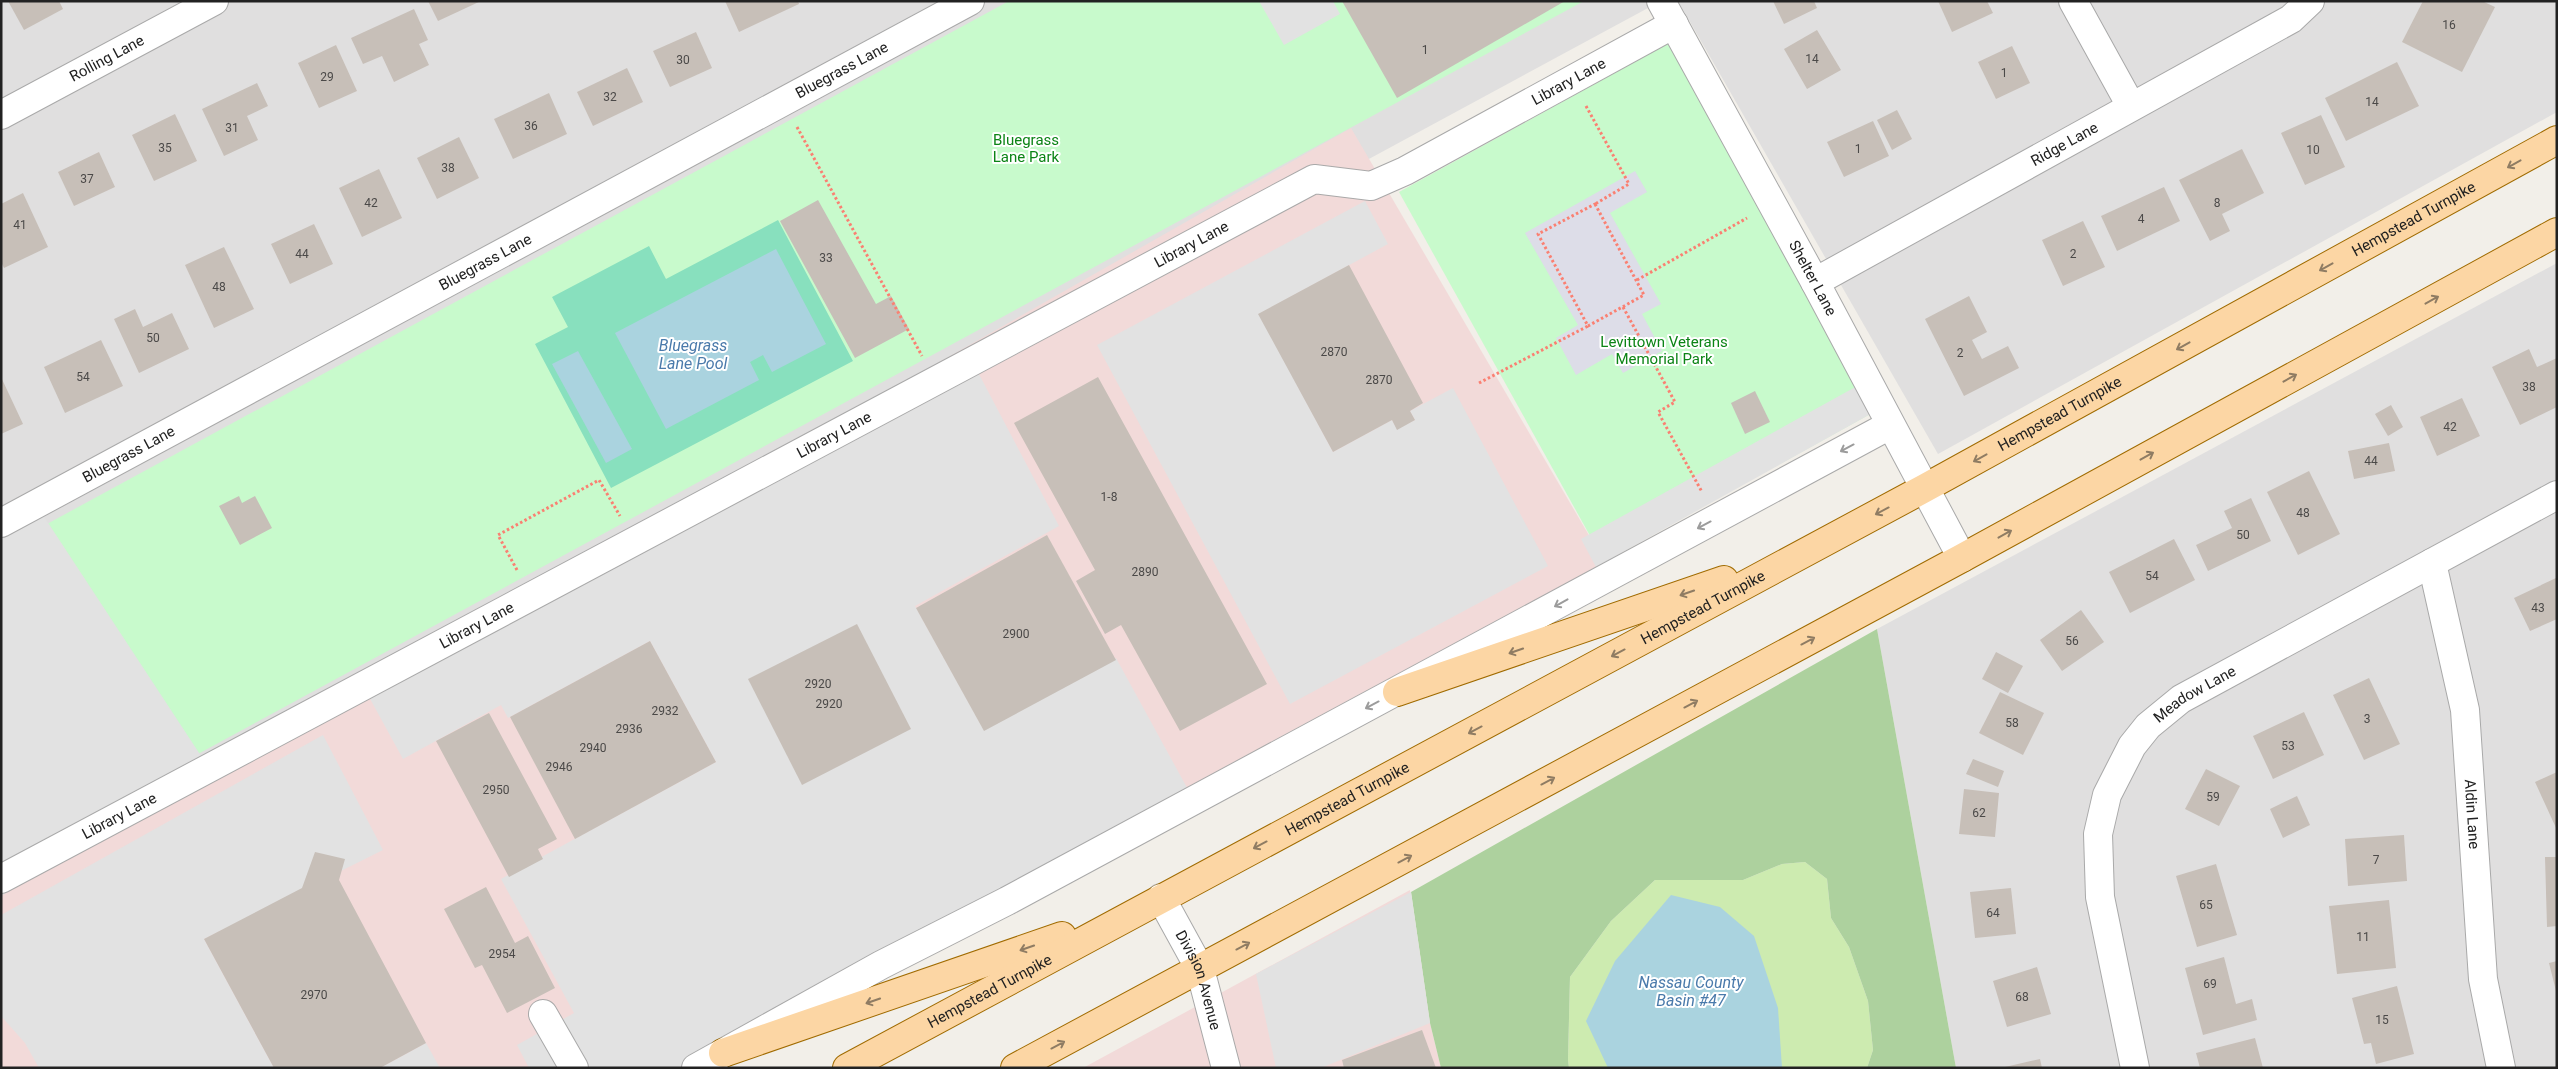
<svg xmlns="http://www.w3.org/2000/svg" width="2558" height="1069" font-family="Roboto,sans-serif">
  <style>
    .residential { fill: #e0dfdf }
    .commercial { fill: #f2dad9 }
    .grass { fill: #cdebb0 }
    .forest { fill: #add19e }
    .park { fill: #c8facc }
    .pitch { fill: #88e0be }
    .parking { fill: #e2e2e2 }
    .plaza { fill: #dddde8 }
    .water { fill: #aad3df }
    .building { fill: #c7bfb8 }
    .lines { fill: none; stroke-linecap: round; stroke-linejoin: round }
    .minor-casing { stroke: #a9a9a9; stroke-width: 30 }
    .major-casing { stroke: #a06b00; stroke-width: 30 }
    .path { stroke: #fa8072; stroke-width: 3; stroke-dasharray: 2.5 2.5; stroke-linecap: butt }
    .minor { stroke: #fff; stroke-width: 28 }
    .major { stroke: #fcd6a4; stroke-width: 28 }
    .oneway { stroke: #8f7c63 }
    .oneway2 { stroke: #9c9c9c }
    .labels { text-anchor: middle; stroke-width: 4; stroke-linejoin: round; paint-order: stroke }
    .number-label { font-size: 12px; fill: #4b4948 }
    .street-label { font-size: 15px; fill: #222; stroke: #fff }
    .park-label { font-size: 15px; fill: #0c8416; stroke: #fff }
    .water-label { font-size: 16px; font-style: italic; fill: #4a7aab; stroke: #fff }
  </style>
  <rect width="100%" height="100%" fill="#f2efe9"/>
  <g class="residential">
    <polygon points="1,1 1661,1 1,899"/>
    <polygon points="1678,1 2557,1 2557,112 1938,454"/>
    <polygon points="2557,263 2557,1068 1956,1068 1877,629"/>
  </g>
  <g class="commercial">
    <polygon points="1351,128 1604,561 1596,567 666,1068 1,1068 1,896"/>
    <polygon points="1410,890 1430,1023 1441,1068 1083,1068"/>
  </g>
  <polygon class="grass" points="1805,862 1827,879 1831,918 1849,947 1868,1001 1873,1050 1867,1068 1569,1068 1568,1060 1570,977 1611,921 1655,880 1743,880 1782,864"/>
  <polygon class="forest" points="1877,629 1956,1068 1867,1068 1873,1050 1868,1001 1849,947 1831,918 1827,879 1805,862 1782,864 1743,880 1655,880 1611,921 1570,977 1568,1060 1569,1068 1441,1068 1430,1023 1411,892"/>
  <g class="park">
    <polygon points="1009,1 1584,1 1,861 1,549"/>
    <polygon points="1669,43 1874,412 1604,561 1399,192"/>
  </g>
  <polygon class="pitch" points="778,220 853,361 611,488 535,344 568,327 552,297 649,246 666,279"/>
  <g class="parking">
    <polygon points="1259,1 1333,1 1340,14 1284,45"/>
    <polygon points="1365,201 1388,244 1259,314 1333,452 1392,420 1397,429 1415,420 1410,411 1453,388 1548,566 1290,704 1097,345"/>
    <polygon points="971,359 1059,526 915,606 984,730 1116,658 1191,795 691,1068 529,1068 517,1045 574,1013 501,879 716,762 650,641 508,718 501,705 403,759 363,686"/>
    <polygon points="1859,385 1874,412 1596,567 1581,539"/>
    <polygon points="37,506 207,765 1,877 1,525"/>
    <polygon points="323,735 383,850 204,939 274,1068 39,1068 25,1043 1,1016 1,915"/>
    <polygon points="1411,892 1430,1023 1321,1068 1276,1068 1256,974"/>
    <polygon points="426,1043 440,1068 380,1068"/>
  </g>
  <polygon class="plaza" points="1635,171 1647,192 1610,213 1661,304 1642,314 1662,351 1623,373 1612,354 1576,375 1556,338 1578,325 1525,233"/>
  <g class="water">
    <polygon points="776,249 826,344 772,372 763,355 750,362 759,380 666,429 615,333"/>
    <polygon points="578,351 632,449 606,463 552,364"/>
    <polygon points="1671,895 1720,907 1754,936 1778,1008 1782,1068 1608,1068 1586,1021 1615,961"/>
  </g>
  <g class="building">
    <polygon points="8,1 59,1 63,9 24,30"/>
    <polygon points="428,1 481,1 438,21"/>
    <polygon points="725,1 798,1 799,4 739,32"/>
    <polygon points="1342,1 1565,1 1397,98"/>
    <polygon points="1773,1 1814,1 1817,8 1784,24"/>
    <polygon points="1938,1 1987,1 1993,13 1952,32"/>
    <polygon points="2423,1 2482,1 2495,7 2462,72 2402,42"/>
    <polygon points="414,9 428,40 419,44 429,65 394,82 382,56 363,64 351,38"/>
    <polygon points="1817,30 1841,70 1807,89 1784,49"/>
    <polygon points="696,32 712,68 670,87 653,51"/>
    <polygon points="336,45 357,91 319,108 298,63"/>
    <polygon points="2012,46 2030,83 1996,99 1978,62"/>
    <polygon points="2397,62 2419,106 2346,141 2325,98"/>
    <polygon points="627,68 643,102 593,126 577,92"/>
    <polygon points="257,83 268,106 247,116 258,140 224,156 202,109"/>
    <polygon points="549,93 567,134 513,159 494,119"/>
    <polygon points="1897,110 1912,139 1892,150 1877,120"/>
    <polygon points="175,114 197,161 154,181 132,135"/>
    <polygon points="2321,115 2345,167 2305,185 2281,133"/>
    <polygon points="1873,121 1889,156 1844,177 1827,142"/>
    <polygon points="459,137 479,178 437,199 417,158"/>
    <polygon points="2242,149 2264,193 2222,214 2230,231 2210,241 2179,180"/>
    <polygon points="99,152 115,187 74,206 58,172"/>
    <polygon points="379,169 402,218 362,237 339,188"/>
    <polygon points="2164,187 2180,221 2117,251 2101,216"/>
    <polygon points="23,193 48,247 4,268 1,262 1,204"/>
    <polygon points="818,200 876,304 891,296 909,329 855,358 780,221"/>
    <polygon points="2083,221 2105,267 2063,286 2042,240"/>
    <polygon points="314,224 333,264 290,284 271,244"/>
    <polygon points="224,247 254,309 214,328 185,265"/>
    <polygon points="1349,265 1423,403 1410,411 1415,420 1397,430 1392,420 1333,452 1258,314"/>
    <polygon points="1969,296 1987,332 1972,340 1982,359 2008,346 2019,368 1964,396 1925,319"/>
    <polygon points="135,309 143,327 172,313 189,349 139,373 114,319"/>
    <polygon points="101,340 123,386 65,413 44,367"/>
    <polygon points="2529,349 2537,367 2557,358 2557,407 2520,425 2492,367"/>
    <polygon points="1,377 23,424 1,434"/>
    <polygon points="1098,377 1267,684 1180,731 1121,625 1105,634 1076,581 1095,570 1014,423"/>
    <polygon points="1755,391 1770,422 1745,434 1731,403"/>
    <polygon points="2462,398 2480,436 2437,456 2420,417"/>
    <polygon points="2391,405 2403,427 2388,436 2375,414"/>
    <polygon points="2389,443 2395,471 2354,479 2348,451"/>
    <polygon points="2309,471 2340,534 2298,555 2267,492"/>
    <polygon points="239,496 242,503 255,496 272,528 240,545 219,506"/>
    <polygon points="2251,498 2271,541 2208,571 2196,545 2232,528 2224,511"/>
    <polygon points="1047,535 1116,660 984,731 916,608"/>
    <polygon points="2174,539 2195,580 2130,613 2109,572"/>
    <polygon points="2556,578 2557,619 2530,631 2514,598"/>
    <polygon points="2081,610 2104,642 2062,671 2040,640"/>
    <polygon points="857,624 911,729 802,785 748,679"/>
    <polygon points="650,641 716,762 575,839 510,717"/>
    <polygon points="1996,652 2023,666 2008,693 1982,679"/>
    <polygon points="2369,678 2400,744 2364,760 2333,695"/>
    <polygon points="2000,692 2044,713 2023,755 1979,733"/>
    <polygon points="2304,712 2324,755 2273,779 2253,736"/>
    <polygon points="489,713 557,839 538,849 543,859 509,877 436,741"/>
    <polygon points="1973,759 2004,771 1998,787 1966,774"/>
    <polygon points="2206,769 2240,786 2219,826 2185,809"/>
    <polygon points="2557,772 2557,830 2535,782"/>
    <polygon points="1964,789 1999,793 1995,837 1959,834"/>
    <polygon points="2297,796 2310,825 2283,838 2270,809"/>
    <polygon points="2404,835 2407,881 2348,886 2345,839"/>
    <polygon points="315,852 345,859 339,880 426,1043 380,1068 274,1068 204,939 302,888"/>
    <polygon points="2545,857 2557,857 2557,926 2547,927"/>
    <polygon points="2216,864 2237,935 2197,947 2176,876"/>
    <polygon points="486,887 515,943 528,936 555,988 507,1013 482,965 475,968 444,909"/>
    <polygon points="2011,888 2016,934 1975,938 1970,892"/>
    <polygon points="2389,900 2396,968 2337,974 2329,906"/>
    <polygon points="2224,957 2236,1004 2252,999 2257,1020 2203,1035 2185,968"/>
    <polygon points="2557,961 2557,991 2556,991 2549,963"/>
    <polygon points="2037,967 2051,1014 2007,1027 1993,981"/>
    <polygon points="2397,986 2414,1054 2376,1064 2371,1043 2364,1044 2352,998"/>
    <polygon points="1422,1030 1436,1068 1344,1068 1342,1060"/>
    <polygon points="2255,1038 2263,1068 2200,1068 2196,1053"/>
    <polygon points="2040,1059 2042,1068 2005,1068 2005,1067"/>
  </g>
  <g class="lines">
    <g class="minor-casing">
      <g id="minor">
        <path id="s1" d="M1661,1L1815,282L1962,558"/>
        <polyline points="2073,1 2131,106"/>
        <path id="s2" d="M1,115L214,1"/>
        <path id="s3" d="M1815,282L2291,19L2310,1"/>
        <path id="s4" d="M1,523L970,1"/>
        <path id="s5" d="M2432,563L2465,710L2483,979L2501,1068"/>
        <path id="s6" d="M1,879L1314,179L1371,186L1405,171L1674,24"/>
        <path id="s7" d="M1161,898L1200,969L1226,1068"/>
        <polyline points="543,1014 574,1068"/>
        <polyline points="696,1068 881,965 1007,901 1890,425"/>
        <path id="s8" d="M2135,1068L2100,897L2098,834L2107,795L2132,746L2148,726L2181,699L2557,495"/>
      </g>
    </g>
    <g class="major-casing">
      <g id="major">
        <polyline points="1397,692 1724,580"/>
        <polyline points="723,1053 1062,936"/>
        <path id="s9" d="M847,1068L1925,488L2557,140"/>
        <polyline points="1015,1068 1962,558 2557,232"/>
      </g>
    </g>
    <g class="path">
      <polyline points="1586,106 1629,184 1595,204"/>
      <polyline points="797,127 922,356"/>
      <polygon points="1595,204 1644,295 1588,326 1538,234"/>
      <polyline points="1637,280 1747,218"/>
      <polyline points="1623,307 1675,402 1658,412 1702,492"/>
      <polyline points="1479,383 1588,326"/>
      <polyline points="517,570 498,535 599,480 620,516"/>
    </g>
    <use href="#minor" class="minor"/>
    <use href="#major" class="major"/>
  </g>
  <defs><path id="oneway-shaft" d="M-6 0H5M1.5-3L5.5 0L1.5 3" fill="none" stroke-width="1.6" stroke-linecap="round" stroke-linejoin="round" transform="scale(1.25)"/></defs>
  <g class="oneway">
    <use href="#oneway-shaft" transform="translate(2514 164) rotate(151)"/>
    <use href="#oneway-shaft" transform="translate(2326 267) rotate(151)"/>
    <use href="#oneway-shaft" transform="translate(2432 300) rotate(-29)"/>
    <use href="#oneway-shaft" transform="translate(2183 346) rotate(151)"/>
    <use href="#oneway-shaft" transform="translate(2290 378) rotate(-29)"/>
    <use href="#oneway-shaft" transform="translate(2147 456) rotate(-29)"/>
    <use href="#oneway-shaft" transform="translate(1980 458) rotate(151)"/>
    <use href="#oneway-shaft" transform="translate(1882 511) rotate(152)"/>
    <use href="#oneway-shaft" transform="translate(2005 534) rotate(-29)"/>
    <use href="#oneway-shaft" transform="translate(1687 593) rotate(161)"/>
    <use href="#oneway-shaft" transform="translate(1808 641) rotate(-28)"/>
    <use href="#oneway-shaft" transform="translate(1516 651) rotate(161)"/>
    <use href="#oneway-shaft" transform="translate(1618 653) rotate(152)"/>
    <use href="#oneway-shaft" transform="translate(1691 704) rotate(-28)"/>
    <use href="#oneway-shaft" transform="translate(1475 730) rotate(152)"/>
    <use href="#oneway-shaft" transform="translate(1548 781) rotate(-28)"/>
    <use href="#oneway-shaft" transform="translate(1260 845) rotate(152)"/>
    <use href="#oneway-shaft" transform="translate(1405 859) rotate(-28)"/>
    <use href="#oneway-shaft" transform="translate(1243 946) rotate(-28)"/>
    <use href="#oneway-shaft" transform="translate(1027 948) rotate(161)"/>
    <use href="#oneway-shaft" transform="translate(873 1001) rotate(161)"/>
    <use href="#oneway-shaft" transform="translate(1058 1045) rotate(-28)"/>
  </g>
  <g class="oneway2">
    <use href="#oneway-shaft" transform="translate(1847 448) rotate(152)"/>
    <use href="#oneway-shaft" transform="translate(1704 525) rotate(152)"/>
    <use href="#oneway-shaft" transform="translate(1561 603) rotate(151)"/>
    <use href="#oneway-shaft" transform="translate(1372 705) rotate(152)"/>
  </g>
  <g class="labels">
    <g class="number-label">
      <text x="2449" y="29">16</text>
      <text x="1425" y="54">1</text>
      <text x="1812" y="63">14</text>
      <text x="683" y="64">30</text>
      <text x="2004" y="77">1</text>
      <text x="327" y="81">29</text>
      <text x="610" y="101">32</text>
      <text x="2372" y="106">14</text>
      <text x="531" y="130">36</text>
      <text x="232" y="132">31</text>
      <text x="165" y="152">35</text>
      <text x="1858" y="153">1</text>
      <text x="2313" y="154">10</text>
      <text x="448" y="172">38</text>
      <text x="87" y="183">37</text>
      <text x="371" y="207">42</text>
      <text x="2217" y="207">8</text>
      <text x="2141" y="223">4</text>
      <text x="20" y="229">41</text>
      <text x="302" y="258">44</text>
      <text x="2073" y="258">2</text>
      <text x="826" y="262">33</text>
      <text x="219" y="291">48</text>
      <text x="153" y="342">50</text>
      <text x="1334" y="356">2870</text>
      <text x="1960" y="357">2</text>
      <text x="83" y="381">54</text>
      <text x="1379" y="384">2870</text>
      <text x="2529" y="391">38</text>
      <text x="2450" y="431">42</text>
      <text x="2371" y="465">44</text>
      <text x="1109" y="501">1-8</text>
      <text x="2303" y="517">48</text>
      <text x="2243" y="539">50</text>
      <text x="1145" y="576">2890</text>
      <text x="2152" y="580">54</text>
      <text x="2538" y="612">43</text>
      <text x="1016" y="638">2900</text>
      <text x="2072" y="645">56</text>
      <text x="818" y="688">2920</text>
      <text x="829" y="708">2920</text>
      <text x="665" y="715">2932</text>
      <text x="2367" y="723">3</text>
      <text x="2012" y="727">58</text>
      <text x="629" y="733">2936</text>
      <text x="2288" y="750">53</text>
      <text x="593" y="752">2940</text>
      <text x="559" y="771">2946</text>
      <text x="496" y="794">2950</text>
      <text x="2213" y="801">59</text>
      <text x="1979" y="817">62</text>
      <text x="2376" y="864">7</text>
      <text x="2206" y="909">65</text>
      <text x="1993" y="917">64</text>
      <text x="2363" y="941">11</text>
      <text x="502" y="958">2954</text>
      <text x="2210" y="988">69</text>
      <text x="314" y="999">2970</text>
      <text x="2022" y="1001">68</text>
      <text x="2382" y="1024">15</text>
    </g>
    <g class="street-label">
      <text dy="5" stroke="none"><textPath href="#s2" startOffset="120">Rolling Lane</textPath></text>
      <text dy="5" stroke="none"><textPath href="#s4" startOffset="955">Bluegrass Lane</textPath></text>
      <text dy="5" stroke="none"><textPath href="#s6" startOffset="1769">Library Lane</textPath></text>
      <text dy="5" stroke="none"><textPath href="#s3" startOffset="285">Ridge Lane</textPath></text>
      <text dy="5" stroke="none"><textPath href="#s9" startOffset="1782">Hempstead Turnpike</textPath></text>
      <text dy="5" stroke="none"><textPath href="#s6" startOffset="1349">Library Lane</textPath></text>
      <text dy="5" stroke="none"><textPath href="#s4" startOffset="550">Bluegrass Lane</textPath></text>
      <text dy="5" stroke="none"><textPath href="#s1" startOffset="316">Shelter Lane</textPath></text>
      <text dy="5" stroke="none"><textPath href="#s9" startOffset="1378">Hempstead Turnpike</textPath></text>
      <text dy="5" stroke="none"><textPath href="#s6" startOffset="944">Library Lane</textPath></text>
      <text dy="5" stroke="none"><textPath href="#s4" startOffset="145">Bluegrass Lane</textPath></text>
      <text dy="5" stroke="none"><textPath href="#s9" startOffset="972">Hempstead Turnpike</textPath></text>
      <text dy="5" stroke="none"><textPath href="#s6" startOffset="539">Library Lane</textPath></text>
      <text dy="5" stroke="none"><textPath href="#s8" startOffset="415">Meadow Lane</textPath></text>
      <text dy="5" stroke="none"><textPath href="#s9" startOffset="568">Hempstead Turnpike</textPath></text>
      <text dy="5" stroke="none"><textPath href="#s5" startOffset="255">Aldin Lane</textPath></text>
      <text dy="5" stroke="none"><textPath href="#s6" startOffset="134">Library Lane</textPath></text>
      <text dy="5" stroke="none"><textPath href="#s7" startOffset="91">Division Avenue</textPath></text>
      <text dy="5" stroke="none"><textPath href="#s9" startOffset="162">Hempstead Turnpike</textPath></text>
    </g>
    <g class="park-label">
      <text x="1026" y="145">Bluegrass<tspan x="1026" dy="17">Lane Park</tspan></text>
      <text x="1664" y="347">Levittown Veterans<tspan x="1664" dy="17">Memorial Park</tspan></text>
    </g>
    <g class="water-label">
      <text x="693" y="351">Bluegrass<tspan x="693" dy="18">Lane Pool</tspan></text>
      <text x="1691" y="988">Nassau County<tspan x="1691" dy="18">Basin #47</tspan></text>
    </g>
  </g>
  <rect width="2558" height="1069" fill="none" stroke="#222222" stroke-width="5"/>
</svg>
